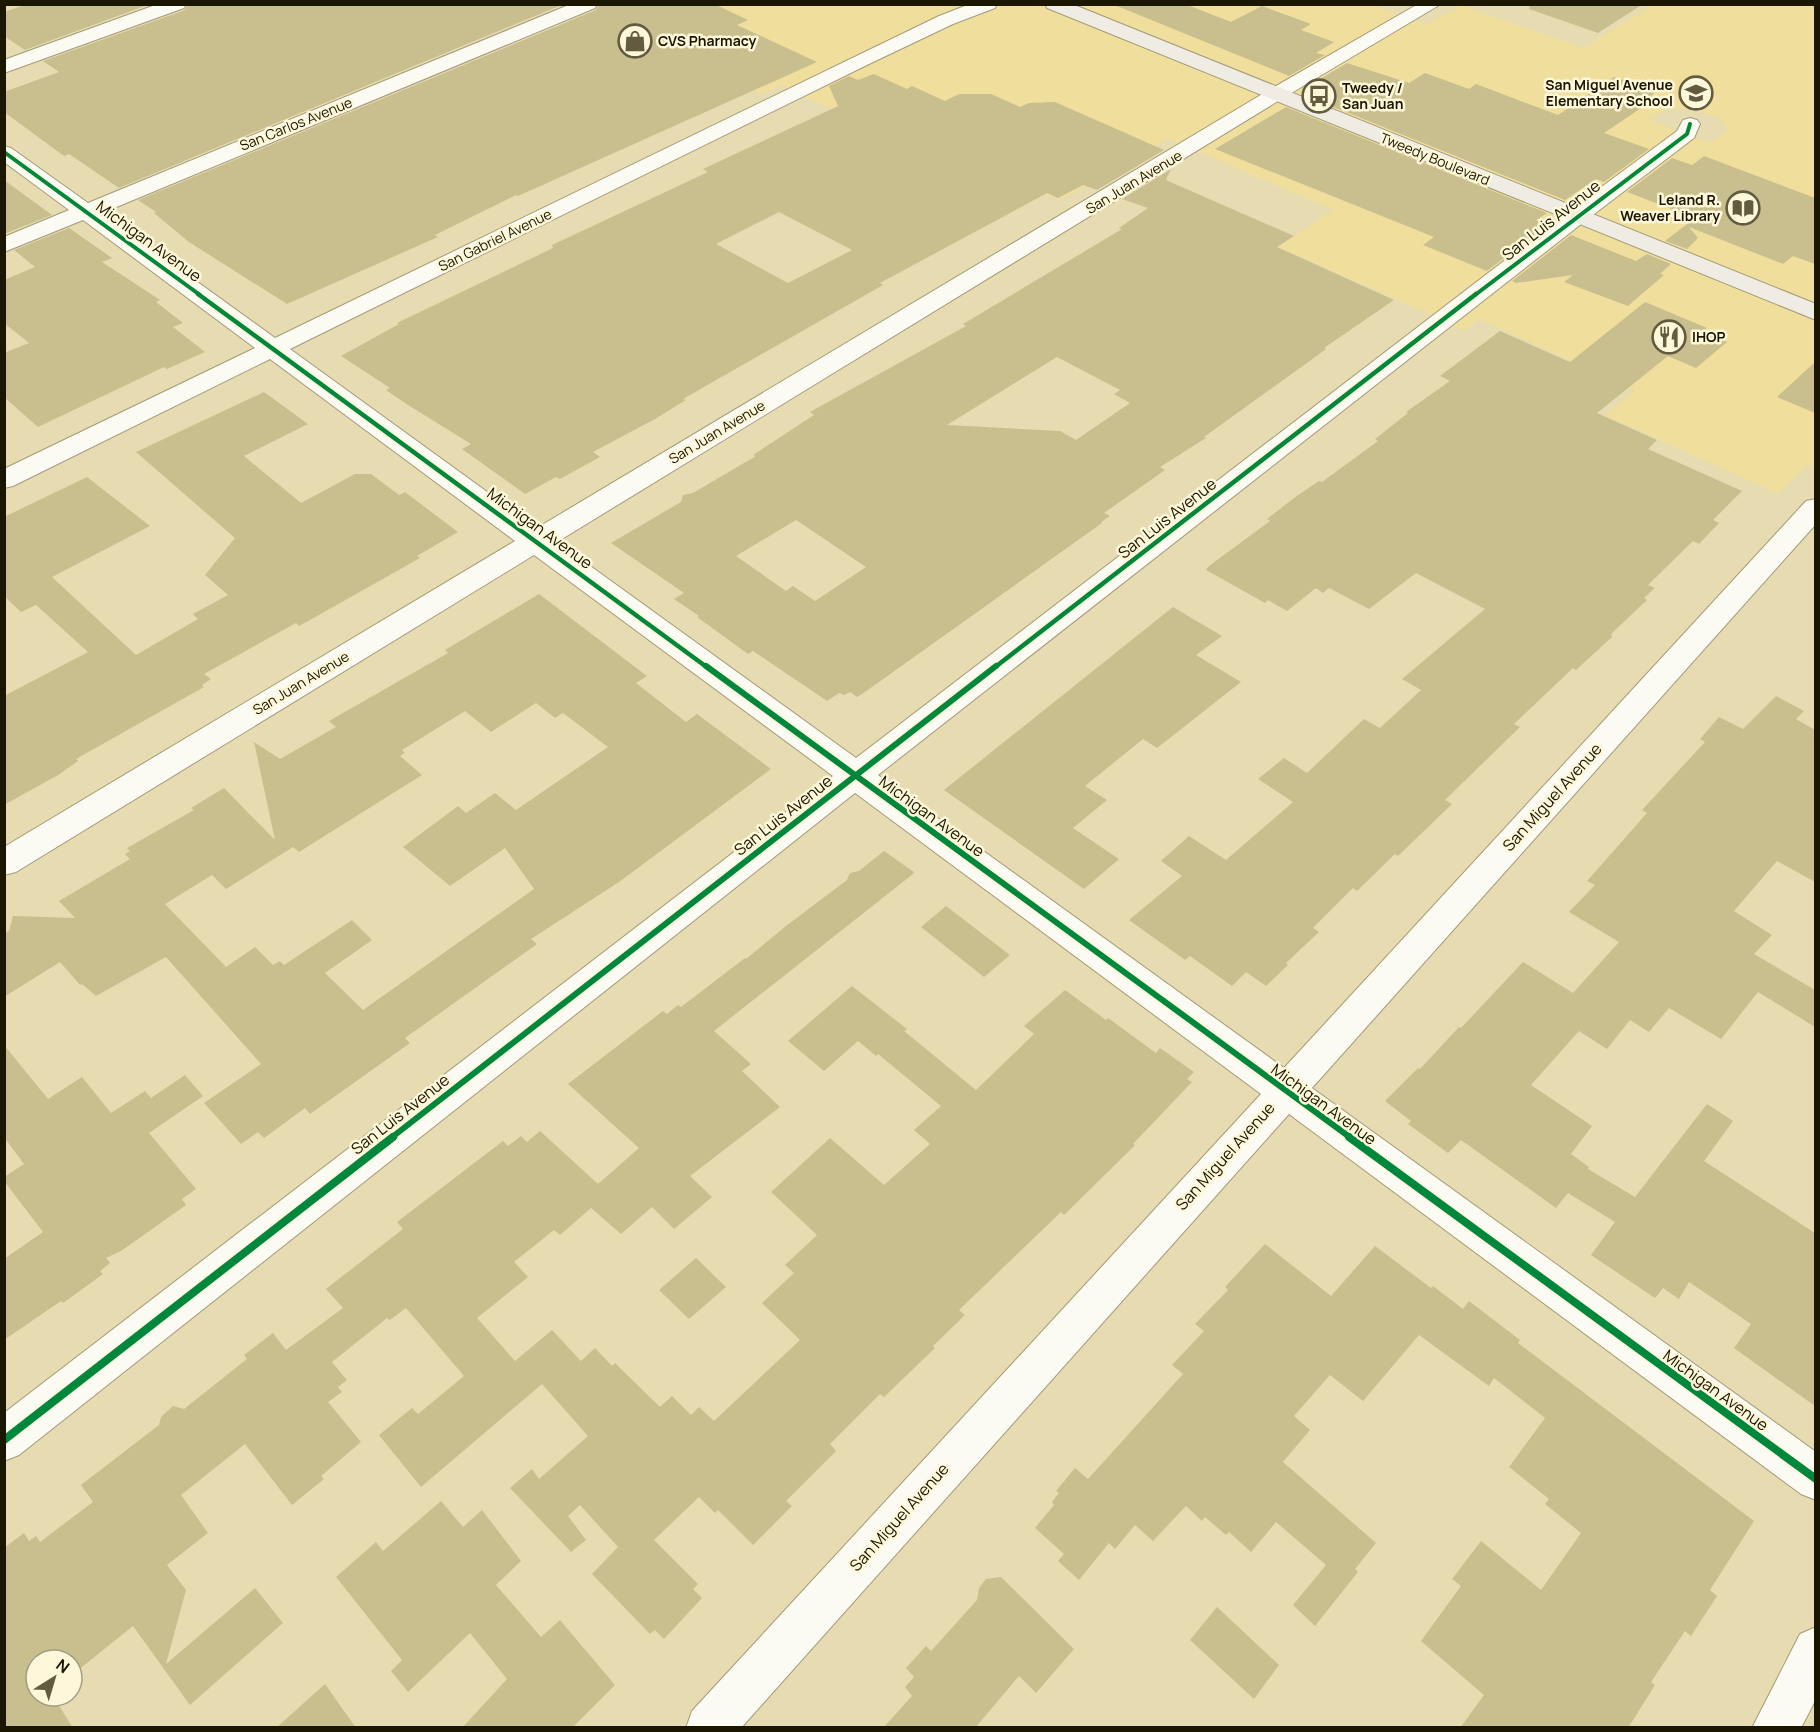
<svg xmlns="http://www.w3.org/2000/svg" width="1820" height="1732" font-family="Manrope,sans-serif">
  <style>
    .built { fill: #f0df9c; fill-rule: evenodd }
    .building { fill: #c9be8e; fill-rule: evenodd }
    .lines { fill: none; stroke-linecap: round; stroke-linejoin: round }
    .minor-casing { stroke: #a39a78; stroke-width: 2 }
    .secondary-casing { stroke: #a39a78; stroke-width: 2 }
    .minor { fill: #fbfaf3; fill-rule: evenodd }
    .secondary { fill: #efece3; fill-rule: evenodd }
    .cycleway-far3-casing { stroke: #fef7d9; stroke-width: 6 }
    .cycleway-far2-casing { stroke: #fef7d9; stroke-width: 8 }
    .cycleway-far1-casing { stroke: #fef7d9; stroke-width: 10 }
    .cycleway-casing { stroke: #fef7d9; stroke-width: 11 }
    .cycleway-far3 { stroke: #00873e; stroke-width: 4 }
    .cycleway-far2 { stroke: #00873e; stroke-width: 4.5 }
    .cycleway-far1 { stroke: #00873e; stroke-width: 6 }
    .cycleway { stroke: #00873e; stroke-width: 8 }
    .labels { text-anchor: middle; stroke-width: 5; stroke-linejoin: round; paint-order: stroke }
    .far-poi-label { font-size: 14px; font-weight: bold; fill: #1b1601; stroke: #fef7d9; text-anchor: start }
    .far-street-label { font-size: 14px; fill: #1b1601; stroke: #fef7d9 }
    .street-label { font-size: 16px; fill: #1b1601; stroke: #fef7d9 }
  </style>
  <rect width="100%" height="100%" fill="#e7dcb1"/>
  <path class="built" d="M612,4H1371L1426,25L1461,5L1583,48L1653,5H1815V468L1807,464L1778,494L1605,415L1635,390L1479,319L1465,330L1279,247L1333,210L1169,139L1060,200L944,145L926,154L781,85L760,94L676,52ZM1664,109H1693L1719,118L1727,131L1710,143L1650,120Z"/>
  <g class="building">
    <polygon points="28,4 150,4 25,50 4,36 4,12"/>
    <polygon points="188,4 564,4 119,188 69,154 64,156 4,112 4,92 59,72 43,61 185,10"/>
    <polygon points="599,4 714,4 748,20 737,25 817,62 518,196 516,195 435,235 438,237 287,304 189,242 154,213 156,212 138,200 596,10"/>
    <polygon points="1112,4 1185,4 1231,22 1262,6 1311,24 1301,30 1334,42 1316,53 1325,55 1289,76"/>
    <polygon points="1530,4 1643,4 1598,33 1529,9"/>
    <polygon points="1347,63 1409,83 1425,73 1469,89 1476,84 1558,115 1614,77 1657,91 1651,96 1656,98 1604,133 1649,149 1604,182 1596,179 1565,200 1306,96 1319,88 1310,85"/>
    <path d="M874,74L907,89L912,86L945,101L959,94H991L1020,107L1029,103L1055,102L1164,150L1097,190L1083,185L1058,198L1047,193L880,283L883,285L683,399L686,400L655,419L593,452L600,457L560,479L556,477L525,494L462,449L471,444L408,405L386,390L390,388L341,356L399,324L397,323L553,248L552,245L708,172L703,169L838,106L829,86L849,76L858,80ZM779,212L852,250L788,283L716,244Z"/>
    <polygon points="1286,107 1547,213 1536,220 1547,225 1487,271 1423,245 1434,237 1215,149"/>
    <polygon points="1704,156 1815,198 1815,264 1793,256 1783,264 1689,227 1698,238 1687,249 1665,241 1695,218 1627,192 1672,158 1692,165"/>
    <path d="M1171,169L1166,180L1294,236L1277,247L1394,300L1324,348L1326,349L1318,355L1204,437L1206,438L1160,467L1165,470L1104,513L1110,516L1101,522L1102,523L865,692L857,697L850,692L844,695L839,693L827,701L753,651L748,654L697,617L699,616L674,599L684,593L611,543L681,502L683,495L693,493L756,456L753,455L814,415L810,412L966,326L963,324L1122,229L1119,228L1148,208L1122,199ZM1057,357L1120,390L1114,394L1130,403L1076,440L1060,431L947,425ZM796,520L866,567L815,601L793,586L786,591L736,556Z"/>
    <polygon points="4,180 52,215 4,234"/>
    <polygon points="69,228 112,258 102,262 160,300 156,302 183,323 173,327 205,352 167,369 164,367 38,427 4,397 4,353 29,343 4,323 4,280 35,267 14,250"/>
    <polygon points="1571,235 1636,261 1647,254 1671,264 1660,274 1664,275 1628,306 1564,282 1573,275 1516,283 1512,281"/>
    <polygon points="1645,302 1707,328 1703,332 1727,342 1696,368 1668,356 1597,413 1657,440 1648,449 1742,491 1713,520 1719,523 1699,544 1693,541 1648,585 1655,588 1644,598 1647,600 1611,634 1612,637 1576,670 1573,668 1514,724 1520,727 1445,800 1452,804 1398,856 1395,854 1357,891 1353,888 1313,928 1319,932 1286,963 1288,965 1266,986 1246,972 1232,986 1190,956 1185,960 1129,920 1182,876 1161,861 1189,836 1226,860 1293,802 1258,779 1284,758 1307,773 1364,719 1380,728 1421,690 1402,679 1485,609 1416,573 1369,609 1329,588 1323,593 1316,588 1287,611 1268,600 1265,603 1206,570 1209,566 1270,521 1267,519 1294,498 1319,481 1322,482 1378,441 1375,439 1408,413 1406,412 1450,381 1440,376 1500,331 1570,362"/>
    <polygon points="1815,362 1815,413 1777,397"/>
    <polygon points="264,392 308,424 244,456 301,503 355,474 371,474 399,495 405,492 458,532 417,556 420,558 310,620 299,626 296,623 204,674 211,679 202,685 204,687 76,759 78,761 58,775 4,805 4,696 88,652 36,605 21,612 4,596 4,517 87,477 150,526 52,577 136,655 198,619 193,614 228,595 205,575 235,538 136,452"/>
    <path d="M539,594L647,676L636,683L686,722L697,714L771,769L619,882L531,939L537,944L405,1038L410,1043L310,1114L305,1108L264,1138L258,1132L241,1144L204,1103L261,1064L166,957L96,996L82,984L80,985L60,962L4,997V934L9,931L13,916L75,918L59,901L130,859L125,854L130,851L127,848L194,810L191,808L224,788L275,840L254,742L280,759L336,727L329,721L448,653L445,650ZM536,703L555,718L563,713L608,747L516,810L495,793L466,813L458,806L403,847L450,886L505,848L534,889L363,1010L325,973L372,940L352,920L284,965L280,961L273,965L255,947L226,967L165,904L212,875L226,889L293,847L299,852L422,775L400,756L405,753L402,750L465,711L491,732Z"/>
    <polygon points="1173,607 1222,636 1196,655 1241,682 1157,748 1143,739 1085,786 1107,800 1073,828 1119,859 1084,889 944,790"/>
    <polygon points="1776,696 1804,711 1796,719 1815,730 1815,882 1777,861 1734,911 1772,935 1754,954 1815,990 1815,1027 1758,992 1721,1039 1669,1008 1649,1032 1630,1020 1607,1049 1579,1031 1531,1085 1592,1126 1571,1154 1589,1167 1588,1169 1635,1197 1707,1104 1733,1121 1704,1161 1815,1233 1815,1406 1734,1348 1751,1324 1689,1282 1679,1299 1663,1288 1655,1298 1591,1255 1615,1222 1568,1193 1556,1208 1461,1140 1448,1153 1408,1124 1411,1121 1385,1101 1418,1068 1420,1069 1459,1027 1461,1028 1523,962 1573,993 1619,942 1569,912 1595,885 1587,881 1647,813 1642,810 1705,742 1700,739 1719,717 1743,729"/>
    <polygon points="884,851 914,872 913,874 714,1031 751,1064 742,1071 780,1107 690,1176 712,1197 674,1229 652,1207 621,1234 591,1208 560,1235 554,1230 514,1262 528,1277 477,1318 515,1361 552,1330 581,1361 595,1348 612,1366 615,1363 660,1407 672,1396 691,1415 699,1407 714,1421 800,1340 762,1303 794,1273 785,1265 817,1235 771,1192 830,1138 884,1185 930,1144 914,1130 941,1106 878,1054 876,1056 858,1041 824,1071 788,1041 852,986 907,1029 904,1031 976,1090 1034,1034 1024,1026 1065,990 1106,1020 1108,1018 1156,1053 1160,1048 1194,1072 1187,1079 1192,1082 1133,1144 1135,1145 1122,1158 1064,1215 1061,1212 959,1310 965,1315 933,1346 935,1348 884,1397 880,1394 830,1444 836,1451 786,1501 792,1506 753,1545 718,1510 715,1513 699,1497 654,1540 698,1584 693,1589 702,1598 664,1639 655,1630 650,1634 592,1574 618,1547 580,1505 568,1516 586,1540 571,1552 510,1488 532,1469 539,1479 588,1436 542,1384 421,1487 379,1435 412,1408 418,1414 464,1376 406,1308 390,1320 387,1318 332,1362 347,1380 338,1387 342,1392 328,1402 361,1442 321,1476 324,1479 292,1505 245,1444 181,1495 208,1533 167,1565 186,1590 166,1664 255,1588 283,1623 190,1705 133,1626 72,1675 72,1660 36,1660 36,1696 53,1696 73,1728 4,1728 4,1548 24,1533 29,1541 36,1536 40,1542 93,1502 81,1485 159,1425 161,1417 173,1406 184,1409 247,1359 244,1355 273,1333 286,1350 343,1308 326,1289 403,1229 397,1222 503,1141 508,1146 521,1136 527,1142 540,1131 598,1184 639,1148 568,1084 663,1011 667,1014 678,1005 681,1007 745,958 746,959 786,926 847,880 850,873 859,871"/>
    <polygon points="946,906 1010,955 984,977 921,927"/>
    <polygon points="4,1045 48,1099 82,1077 111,1113 145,1091 151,1098 185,1075 203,1096 149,1133 196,1189 182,1199 186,1205 121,1251 106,1258 110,1263 100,1271 103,1274 63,1303 61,1301 4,1340 4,1259 43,1232 4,1181 4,1177 24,1164 4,1137"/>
    <polygon points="1265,1244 1331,1296 1375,1246 1431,1288 1433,1286 1463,1309 1469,1301 1520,1340 1518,1343 1754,1521 1710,1590 1717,1596 1691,1636 1685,1631 1651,1682 1655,1685 1628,1728 1460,1728 1484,1695 1421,1641 1461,1586 1452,1579 1481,1541 1541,1590 1581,1533 1545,1504 1549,1499 1509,1467 1545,1418 1494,1378 1489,1386 1419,1335 1363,1401 1330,1375 1294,1416 1310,1430 1283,1462 1376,1543 1355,1569 1358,1572 1315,1626 1293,1605 1326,1565 1276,1522 1251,1552 1229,1532 1226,1535 1205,1517 1202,1521 1186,1506 1153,1541 1135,1525 1115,1549 1109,1543 1079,1580 1058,1561 1064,1554 1035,1528 1054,1505 1052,1502 1059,1493 1056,1491 1075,1468 1088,1479 1183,1374 1172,1365 1204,1331 1195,1324 1228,1290 1225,1287"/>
    <polygon points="696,1258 726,1287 689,1319 659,1290"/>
    <polygon points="441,1501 463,1527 482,1510 521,1561 496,1585 541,1637 560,1620 615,1685 572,1728 462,1728 507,1679 470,1633 408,1692 391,1671 402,1660 336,1577 376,1542 383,1551"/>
    <polygon points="1001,1577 1074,1649 1036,1693 1019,1676 975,1728 883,1728 912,1696 905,1687 914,1677 906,1668 926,1646 931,1651 977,1600 979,1588 986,1579"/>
    <polygon points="1217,1607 1279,1665 1254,1699 1190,1640"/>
    <polygon points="325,1684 356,1728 276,1728"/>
  </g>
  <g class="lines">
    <g class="minor-casing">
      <g id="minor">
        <polygon points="158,4 186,4 184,8 4,73 4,60"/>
        <polygon points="571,4 597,4 595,8 102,213 275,338 939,16 970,4 997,4 995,8 953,24 869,64 290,349 537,528 1269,90 1418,4 1441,4 1283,98 557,542 856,758 1569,211 1677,131 1683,120 1690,118 1697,120 1700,124 1694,138 1585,221 878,775 1284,1068 1806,501 1816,499 1816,524 1312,1088 1816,1452 1816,1500 1801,1494 1289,1114 741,1728 686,1728 692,1711 1261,1094 855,793 19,1455 4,1461 4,1413 833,776 534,555 16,872 4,875 4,847 515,541 270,359 13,486 4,488 4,469 255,348 83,220 4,252 4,237 69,210 4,162 4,146 11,148 88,203"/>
        <polygon points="1816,1627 1816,1699 1801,1728 1752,1728 1800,1634"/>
      </g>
    </g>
    <g class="secondary-casing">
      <polygon id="secondary" points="1045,4 1072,4 1816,304 1816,320 1047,8"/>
    </g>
    <use href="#minor" class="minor"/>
    <use href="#secondary" class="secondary"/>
    <g class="cycleway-far3-casing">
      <g id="cycleway-far3">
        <polyline points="4,152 200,295"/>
        <polyline points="1475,295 1687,134 1690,124"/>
      </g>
    </g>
    <g class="cycleway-far2-casing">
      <g id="cycleway-far2">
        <polyline points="198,294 708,668"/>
        <polyline points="994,668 1476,294"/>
      </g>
    </g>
    <g class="cycleway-far1-casing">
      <g id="cycleway-far1">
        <polyline points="706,666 1351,1138"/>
        <polyline points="391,1138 996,666"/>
      </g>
    </g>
    <g class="cycleway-casing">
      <g id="cycleway">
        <polyline points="1349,1137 1816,1479"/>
        <polyline points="4,1440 393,1137"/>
      </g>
    </g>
    <use href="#cycleway-far3" class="cycleway-far3"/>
    <use href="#cycleway-far2" class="cycleway-far2"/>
    <use href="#cycleway-far1" class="cycleway-far1"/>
    <use href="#cycleway" class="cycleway"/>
  </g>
  <defs>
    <g id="shop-ring" transform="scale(1.725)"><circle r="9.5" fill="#fef7d9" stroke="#625b3f" stroke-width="1.5"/><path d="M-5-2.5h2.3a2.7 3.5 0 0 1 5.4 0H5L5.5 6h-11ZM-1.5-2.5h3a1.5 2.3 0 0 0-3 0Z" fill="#625b3f"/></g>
    <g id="school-ring" transform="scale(1.725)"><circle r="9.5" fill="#fef7d9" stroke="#625b3f" stroke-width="1.5"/><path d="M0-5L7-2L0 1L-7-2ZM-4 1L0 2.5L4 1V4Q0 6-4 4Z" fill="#625b3f"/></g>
    <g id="bus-ring" transform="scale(1.725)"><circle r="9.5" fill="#fef7d9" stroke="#625b3f" stroke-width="1.5"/><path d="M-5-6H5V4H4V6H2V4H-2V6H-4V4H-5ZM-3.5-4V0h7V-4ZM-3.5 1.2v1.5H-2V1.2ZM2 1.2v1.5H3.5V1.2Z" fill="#625b3f"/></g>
    <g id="library-ring" transform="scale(1.725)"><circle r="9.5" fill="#fef7d9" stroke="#625b3f" stroke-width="1.5"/><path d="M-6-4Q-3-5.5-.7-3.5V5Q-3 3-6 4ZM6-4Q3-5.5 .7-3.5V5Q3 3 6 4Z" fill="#625b3f"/></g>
    <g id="restaurant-ring" transform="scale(1.725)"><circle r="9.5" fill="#fef7d9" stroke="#625b3f" stroke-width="1.5"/><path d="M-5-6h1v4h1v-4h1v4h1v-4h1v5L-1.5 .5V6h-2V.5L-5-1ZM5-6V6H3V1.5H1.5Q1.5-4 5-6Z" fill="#625b3f"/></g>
  </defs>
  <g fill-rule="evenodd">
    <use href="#shop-ring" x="635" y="41"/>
    <use href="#school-ring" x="1696" y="93"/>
    <use href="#bus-ring" x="1319" y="96"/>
    <use href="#library-ring" x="1743" y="208"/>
    <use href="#restaurant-ring" x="1669" y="337"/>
  </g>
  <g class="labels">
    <g class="far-poi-label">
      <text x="658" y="46">CVS Pharmacy</text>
      <text x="1673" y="90" text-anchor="end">San Miguel Avenue<tspan x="1673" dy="16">Elementary School</tspan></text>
      <text x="1342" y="93">Tweedy /<tspan x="1342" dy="16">San Juan</tspan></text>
      <text x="1720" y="205" text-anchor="end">Leland R.<tspan x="1720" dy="16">Weaver Library</tspan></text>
      <text x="1692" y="342">IHOP</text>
    </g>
    <g class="far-street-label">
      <text transform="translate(296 124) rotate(-22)" y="5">San Carlos Avenue</text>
      <text transform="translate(1435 159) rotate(22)" y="5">Tweedy Boulevard</text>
      <text transform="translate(1134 182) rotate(-31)" y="5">San Juan Avenue</text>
      <text transform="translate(495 240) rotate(-26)" y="5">San Gabriel Avenue</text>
      <text transform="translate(717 432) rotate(-31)" y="5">San Juan Avenue</text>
      <text transform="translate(301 683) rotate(-31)" y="5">San Juan Avenue</text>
    </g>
    <g class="street-label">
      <text transform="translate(1551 220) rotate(-38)" y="6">San Luis Avenue</text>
      <text transform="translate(149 241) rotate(36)" y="6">Michigan Avenue</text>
      <text transform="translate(1167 518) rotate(-38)" y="6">San Luis Avenue</text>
      <text transform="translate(540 528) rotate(36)" y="6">Michigan Avenue</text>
      <text transform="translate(1552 797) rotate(-48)" y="6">San Miguel Avenue</text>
      <text transform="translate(783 815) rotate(-38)" y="6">San Luis Avenue</text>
      <text transform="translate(932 816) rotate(36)" y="6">Michigan Avenue</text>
      <text transform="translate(1324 1104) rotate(36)" y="6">Michigan Avenue</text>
      <text transform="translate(400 1114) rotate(-38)" y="6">San Luis Avenue</text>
      <text transform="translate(1225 1156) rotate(-48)" y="6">San Miguel Avenue</text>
      <text transform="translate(1716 1390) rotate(36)" y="6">Michigan Avenue</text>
      <text transform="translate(899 1517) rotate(-48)" y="6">San Miguel Avenue</text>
    </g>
  </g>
  <rect width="1820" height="1732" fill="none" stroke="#1b1601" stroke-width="12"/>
  <g transform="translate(54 1678) rotate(37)"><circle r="28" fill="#fef7d9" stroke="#a39d83" stroke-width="1.5"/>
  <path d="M0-4.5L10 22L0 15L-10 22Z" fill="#625b3f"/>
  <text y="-9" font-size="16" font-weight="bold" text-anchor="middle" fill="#1b1601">N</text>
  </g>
</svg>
